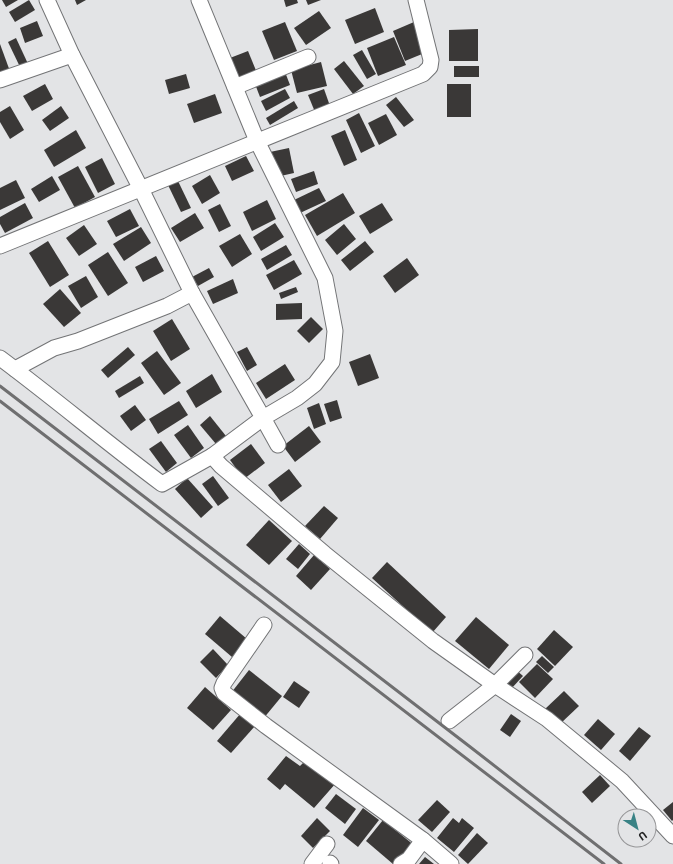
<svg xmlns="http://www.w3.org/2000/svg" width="673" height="864" font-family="'IBM Plex Sans',sans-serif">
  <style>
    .building { fill: #3a3837 }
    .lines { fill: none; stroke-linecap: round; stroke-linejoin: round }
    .street-casing { stroke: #737476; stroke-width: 17 }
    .street { stroke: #fff; stroke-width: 15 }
    .rail { stroke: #6f6f70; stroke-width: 3 }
  </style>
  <rect width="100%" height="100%" fill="#e3e4e6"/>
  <g class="building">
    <polygon points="2,0 18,0 6,7"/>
    <polygon points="29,0 35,10 15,22 9,12"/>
    <polygon points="75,0 86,0 77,5"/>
    <polygon points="284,0 297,0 298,3 286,7"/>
    <polygon points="306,0 321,0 308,5"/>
    <polygon points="375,8 384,32 355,44 345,20"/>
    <polygon points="319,11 331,28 306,45 294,28"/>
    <polygon points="37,21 43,36 25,43 20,28"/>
    <polygon points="285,22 297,51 274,60 262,31"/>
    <polygon points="414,22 427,52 405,61 393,31"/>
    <polygon points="478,29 478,61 449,61 449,30"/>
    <polygon points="394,37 406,65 378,76 367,48"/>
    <polygon points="16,38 29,66 21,69 8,42"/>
    <polygon points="0,44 11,74 0,75"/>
    <polygon points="362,50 376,74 367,79 353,55"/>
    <polygon points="248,51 257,73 239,80 230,58"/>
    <polygon points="344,61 364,86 353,94 334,69"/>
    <polygon points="321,62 327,86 297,93 291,70"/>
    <rect x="454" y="66" width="25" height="11"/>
    <polygon points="285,72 290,85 260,97 255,84"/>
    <polygon points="186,74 190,88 169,94 165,80"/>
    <polygon points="45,84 53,99 32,111 23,96"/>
    <rect x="447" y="84" width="24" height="33"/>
    <polygon points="285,89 290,98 266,111 261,101"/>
    <polygon points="324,89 330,106 315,112 308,95"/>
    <polygon points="215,94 222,113 194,123 187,104"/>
    <polygon points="396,97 414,120 404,127 386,105"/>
    <polygon points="294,101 298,108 270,125 266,118"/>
    <polygon points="10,106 24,130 10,139 0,122 0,112"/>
    <polygon points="61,106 69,118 50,131 42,120"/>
    <polygon points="359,113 375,146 361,153 346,120"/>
    <polygon points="386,114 397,135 379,145 368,123"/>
    <polygon points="76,130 86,148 54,167 44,150"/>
    <polygon points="345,130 357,160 344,166 331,136"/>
    <polygon points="289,148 294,173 276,177 270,152"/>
    <polygon points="246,156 254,171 232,181 225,166"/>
    <polygon points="102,158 115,184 98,193 85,167"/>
    <polygon points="78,166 95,197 75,208 58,177"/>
    <polygon points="314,171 318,184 296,192 291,179"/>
    <polygon points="210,175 220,193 202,204 192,186"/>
    <polygon points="52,176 60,190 39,202 31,189"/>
    <polygon points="16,180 25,198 0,210 0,188"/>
    <polygon points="178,181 191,208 181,212 168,185"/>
    <polygon points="319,188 326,201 300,213 294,200"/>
    <polygon points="343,193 355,213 317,236 305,215"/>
    <polygon points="267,200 276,219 252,231 243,212"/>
    <polygon points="25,203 33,218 5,233 0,224 0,217"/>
    <polygon points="382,203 393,220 370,234 359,216"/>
    <polygon points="220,204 231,226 219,232 208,210"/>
    <polygon points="130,209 139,226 116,237 107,221"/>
    <polygon points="195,213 204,228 180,242 171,228"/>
    <polygon points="275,223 284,237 261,251 253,237"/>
    <polygon points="344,224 356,239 337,255 325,240"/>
    <polygon points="84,225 97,244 79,256 66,238"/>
    <polygon points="141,227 151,243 124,261 113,244"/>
    <polygon points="240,234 252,254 232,267 219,246"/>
    <polygon points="48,241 69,275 50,287 29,253"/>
    <polygon points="365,241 374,252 350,271 341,260"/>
    <polygon points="286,245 292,255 267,270 261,259"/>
    <polygon points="108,252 128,283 108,296 88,265"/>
    <polygon points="156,256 164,271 143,282 135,267"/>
    <polygon points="407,258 419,275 395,293 383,276"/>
    <polygon points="294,260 302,274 274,290 266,275"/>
    <polygon points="209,268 214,277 198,286 192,277"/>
    <polygon points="86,276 98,297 81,308 68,286"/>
    <polygon points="233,279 238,293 213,304 207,291"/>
    <polygon points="296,287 298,292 281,299 279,293"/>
    <polygon points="60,289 81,313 64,327 43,304"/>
    <polygon points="302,303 302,319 276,320 276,304"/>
    <polygon points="311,317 323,329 309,343 297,331"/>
    <polygon points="172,319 190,349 171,361 153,331"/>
    <polygon points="128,347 135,355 108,378 101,370"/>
    <polygon points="247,347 257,365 247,371 237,352"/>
    <polygon points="157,351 181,383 164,395 141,363"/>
    <polygon points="370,354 379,378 358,386 349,362"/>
    <polygon points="285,364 295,380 266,399 256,383"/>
    <polygon points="212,374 222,392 196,408 186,391"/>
    <polygon points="140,376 144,383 119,398 115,391"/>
    <polygon points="337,400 342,418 330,422 324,404"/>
    <polygon points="179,401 188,415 158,434 149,419"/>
    <polygon points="319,403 326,424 314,429 307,408"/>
    <polygon points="135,405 146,420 131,431 120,416"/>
    <polygon points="210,416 226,436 216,444 200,425"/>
    <polygon points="188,425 204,448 191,458 174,435"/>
    <polygon points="309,426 321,442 295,462 283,446"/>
    <polygon points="161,441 177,463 166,472 149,449"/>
    <polygon points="251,444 265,463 244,479 230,460"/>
    <polygon points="289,469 302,486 281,502 268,485"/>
    <polygon points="213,476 229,498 218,506 202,484"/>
    <polygon points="187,478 213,507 201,518 175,489"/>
    <polygon points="324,506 338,518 320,539 305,526"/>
    <polygon points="269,520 292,541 269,565 246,545"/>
    <polygon points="299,544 310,554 298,569 286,559"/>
    <polygon points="314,555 330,569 311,590 296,576"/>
    <polygon points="387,562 446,617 432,633 372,578"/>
    <polygon points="220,616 247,639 232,657 205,634"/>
    <polygon points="476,617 509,645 489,669 455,641"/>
    <polygon points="554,630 573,647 555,666 537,649"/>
    <polygon points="213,649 228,665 216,678 200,662"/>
    <polygon points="542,656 554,667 548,673 536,662"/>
    <polygon points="537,664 553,679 535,698 519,682"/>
    <polygon points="515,669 523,676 511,689 504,682"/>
    <polygon points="249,670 282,696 263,719 231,693"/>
    <polygon points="294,681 310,692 299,708 283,697"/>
    <polygon points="205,687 231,710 213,730 187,708"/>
    <polygon points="564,691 579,706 560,724 545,709"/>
    <polygon points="241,713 255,726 231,753 217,741"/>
    <polygon points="511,714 521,721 510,737 500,730"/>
    <polygon points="598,719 615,734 601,750 584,735"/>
    <polygon points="639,727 651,736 630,761 619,751"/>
    <polygon points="286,756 300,766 307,759 336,783 314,808 285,784 280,790 267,779"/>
    <polygon points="600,775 610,786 592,803 582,792"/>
    <polygon points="336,794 356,809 345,824 325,808"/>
    <polygon points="437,800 450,812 432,832 418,820"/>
    <polygon points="673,802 673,820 672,821 663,810"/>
    <polygon points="363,808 379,820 358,847 343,835"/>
    <polygon points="317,818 330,831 313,848 301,836"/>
    <polygon points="453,818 459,823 462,818 474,828 454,852 437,838"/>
    <polygon points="383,820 415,846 400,864 393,864 366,841"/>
    <polygon points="477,833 488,843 468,864 458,855"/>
    <polygon points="425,857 434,864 419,864"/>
  </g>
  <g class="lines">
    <g class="street-casing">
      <g id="street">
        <polyline points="47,0 72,55 141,189 192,293 263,418 212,456 221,466 325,554 433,641 495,685 547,719 622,781 673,836"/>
        <polyline points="199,0 257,141 325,278 335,331 332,362 315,384 297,398 263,418 278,445"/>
        <polyline points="0,80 72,55"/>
        <polyline points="235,87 308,57"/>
        <polyline points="0,246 423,74 430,67 431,60 416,0"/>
        <path d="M0,358C55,399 107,443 162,484L212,456"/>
        <polyline points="15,369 54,348 78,341 167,306 192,293"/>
        <polyline points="264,625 224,683 222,688 224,693 266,726 423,840 451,864"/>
        <polyline points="449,721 495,685 525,655"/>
        <polyline points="330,863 331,864"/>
        <polyline points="312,864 327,844"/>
        <polyline points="401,864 409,859 423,840"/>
      </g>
    </g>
    <use href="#street" class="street"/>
    <g class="rail">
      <polyline points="0,386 469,746 621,864"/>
      <polyline points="0,401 604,864"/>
    </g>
  </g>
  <g transform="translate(637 828) rotate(144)"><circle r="19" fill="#e3e4e6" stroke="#969698"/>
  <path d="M0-3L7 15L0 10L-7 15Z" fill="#398285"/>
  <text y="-6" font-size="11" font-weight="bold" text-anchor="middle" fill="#222223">U</text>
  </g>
</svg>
